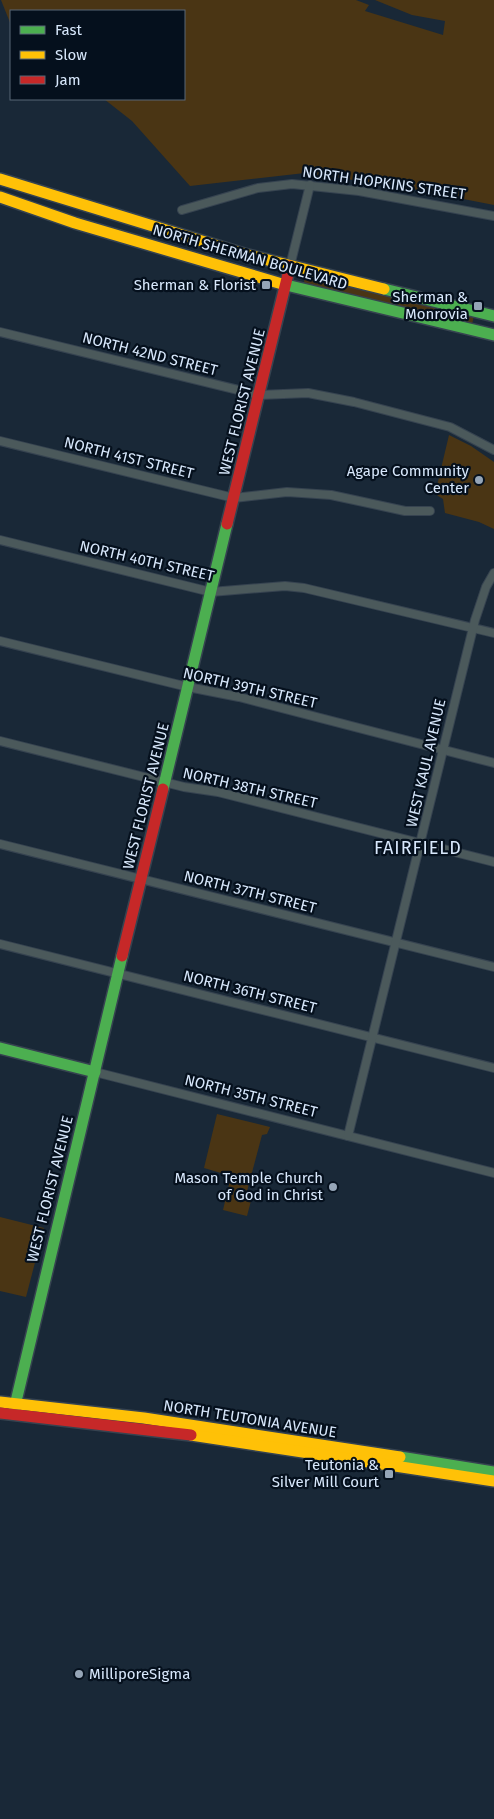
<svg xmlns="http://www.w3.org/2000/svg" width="494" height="1819" font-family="'Fira Sans',sans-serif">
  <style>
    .green { fill: #4a3514 }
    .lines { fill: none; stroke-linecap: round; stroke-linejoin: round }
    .street-casing { stroke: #364350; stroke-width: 10 }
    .fast-casing { stroke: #364350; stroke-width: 14 }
    .slow-casing { stroke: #364350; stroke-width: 14 }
    .jam-casing { stroke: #364350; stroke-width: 14 }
    .street { stroke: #4b595b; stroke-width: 8 }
    .fast { stroke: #4caf50; stroke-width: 11 }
    .slow { stroke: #ffc107; stroke-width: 11 }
    .jam { stroke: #c62828; stroke-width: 11 }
    .poi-dot { fill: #95a5b7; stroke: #05101d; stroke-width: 2 }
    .labels { text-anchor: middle; stroke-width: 4.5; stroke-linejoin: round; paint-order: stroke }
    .street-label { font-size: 15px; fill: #d8e8fc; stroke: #05101d }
    .poi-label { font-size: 15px; fill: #d8e8fc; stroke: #05101d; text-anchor: end }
    .quarter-label { font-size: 18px; letter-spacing: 1px; fill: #d8e8fc; stroke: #05101d }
  </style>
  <rect width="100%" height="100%" fill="#192837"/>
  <g class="green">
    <polygon points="1,0 356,0 369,5 365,11 443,35 445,21 412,15 375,0 494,0 494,205 407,188 305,173 190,186 132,121 104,99 184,99 184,11 11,11 11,25"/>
    <polygon points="305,274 474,316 472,324 304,283"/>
    <polygon points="449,435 471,446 494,462 494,529 479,522 445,513 443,499 435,494"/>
    <polygon points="217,1114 270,1127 267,1134 262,1135 246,1195 252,1197 247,1216 223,1210 231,1176 204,1168"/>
    <polygon points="0,1217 44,1228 26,1297 0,1291"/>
  </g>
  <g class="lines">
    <g class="street-casing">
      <g id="street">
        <polyline points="182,210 258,188 292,184 359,191 494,216"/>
        <polyline points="290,266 310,185"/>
        <polyline points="0,332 259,395 308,393 354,402 450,427 494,450"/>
        <polyline points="0,441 234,498 287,492 331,495 405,511 430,511"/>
        <polyline points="0,540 211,592 285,586 304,588 494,633"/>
        <polyline points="0,641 188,687 239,697 494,763"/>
        <polyline points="0,741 184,787 218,792 494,862"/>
        <polyline points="0,844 494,967"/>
        <polyline points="0,944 494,1068"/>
        <polyline points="95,1072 494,1173"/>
        <polyline points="348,1136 475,620 486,587 494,573"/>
      </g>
    </g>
    <g class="fast-casing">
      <g id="fast">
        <polyline points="282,284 494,335"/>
        <polyline points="384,289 494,316"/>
        <polyline points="163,789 227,524"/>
        <polyline points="0,1048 95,1072"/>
        <polyline points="13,1414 122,956"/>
        <polyline points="400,1457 494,1472"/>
      </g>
    </g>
    <g class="slow-casing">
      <g id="slow">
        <polyline points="0,179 244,254 384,289"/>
        <polyline points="0,197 75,223 282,284"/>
        <polyline points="0,1402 144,1418 400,1457"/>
        <polyline points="191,1435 494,1481"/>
      </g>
    </g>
    <g class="jam-casing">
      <g id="jam">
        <polyline points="227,524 290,266"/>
        <polyline points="122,956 163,789"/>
        <polyline points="0,1413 191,1435"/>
      </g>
    </g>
    <use href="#street" class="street"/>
    <use href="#fast" class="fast"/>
    <use href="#slow" class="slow"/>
    <use href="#jam" class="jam"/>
  </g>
  <g class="poi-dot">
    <rect x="261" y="280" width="10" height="10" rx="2.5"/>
    <rect x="473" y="301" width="10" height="10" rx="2.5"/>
    <circle cx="479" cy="480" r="5"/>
    <circle cx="333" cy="1187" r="5"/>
    <rect x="384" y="1469" width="10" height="10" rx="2.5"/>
    <circle cx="79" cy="1674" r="5"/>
  </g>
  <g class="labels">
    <g class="street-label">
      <text transform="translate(384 183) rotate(8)" y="5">NORTH HOPKINS STREET</text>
      <text transform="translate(250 257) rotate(16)" y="5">NORTH SHERMAN BOULEVARD</text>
      <text transform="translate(150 354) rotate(14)" y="5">NORTH 42ND STREET</text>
      <text transform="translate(242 402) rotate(-76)" y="5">WEST FLORIST AVENUE</text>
      <text transform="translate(129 458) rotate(14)" y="5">NORTH 41ST STREET</text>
      <text transform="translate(147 561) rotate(13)" y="5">NORTH 40TH STREET</text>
      <text transform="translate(250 688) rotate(13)" y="5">NORTH 39TH STREET</text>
      <text transform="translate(426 763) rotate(-77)" y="5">WEST KAUL AVENUE</text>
      <text transform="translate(250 788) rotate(13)" y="5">NORTH 38TH STREET</text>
      <text transform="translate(146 796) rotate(-76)" y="5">WEST FLORIST AVENUE</text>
      <text transform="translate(250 892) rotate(14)" y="5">NORTH 37TH STREET</text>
      <text transform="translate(250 992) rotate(14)" y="5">NORTH 36TH STREET</text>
      <text transform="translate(251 1096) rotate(14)" y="5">NORTH 35TH STREET</text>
      <text transform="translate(50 1189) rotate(-76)" y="5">WEST FLORIST AVENUE</text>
      <text transform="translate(250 1419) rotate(9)" y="5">NORTH TEUTONIA AVENUE</text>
    </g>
    <g class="poi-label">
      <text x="256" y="290">Sherman &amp; Florist</text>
      <text x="468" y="302">Sherman &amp;<tspan x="468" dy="17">Monrovia</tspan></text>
      <text x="469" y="476">Agape Community<tspan x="469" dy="17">Center</tspan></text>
      <text x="323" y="1183">Mason Temple Church<tspan x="323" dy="17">of God in Christ</tspan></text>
      <text x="379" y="1470">Teutonia &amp;<tspan x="379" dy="17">Silver Mill Court</tspan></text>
      <text x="89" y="1679" text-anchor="start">MilliporeSigma</text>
    </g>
    <g class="quarter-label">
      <text x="418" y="854">FAIRFIELD</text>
    </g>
  </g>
  <rect x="10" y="10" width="175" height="90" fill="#05101d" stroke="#596676"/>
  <rect x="20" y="26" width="25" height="8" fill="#4caf50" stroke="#596676"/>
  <text x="55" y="35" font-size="15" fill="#d8e8fc">Fast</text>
  <rect x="20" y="51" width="25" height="8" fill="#ffc107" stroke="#596676"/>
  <text x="55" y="60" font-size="15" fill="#d8e8fc">Slow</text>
  <rect x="20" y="76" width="25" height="8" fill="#c62828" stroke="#596676"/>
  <text x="55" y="85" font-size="15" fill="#d8e8fc">Jam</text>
</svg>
